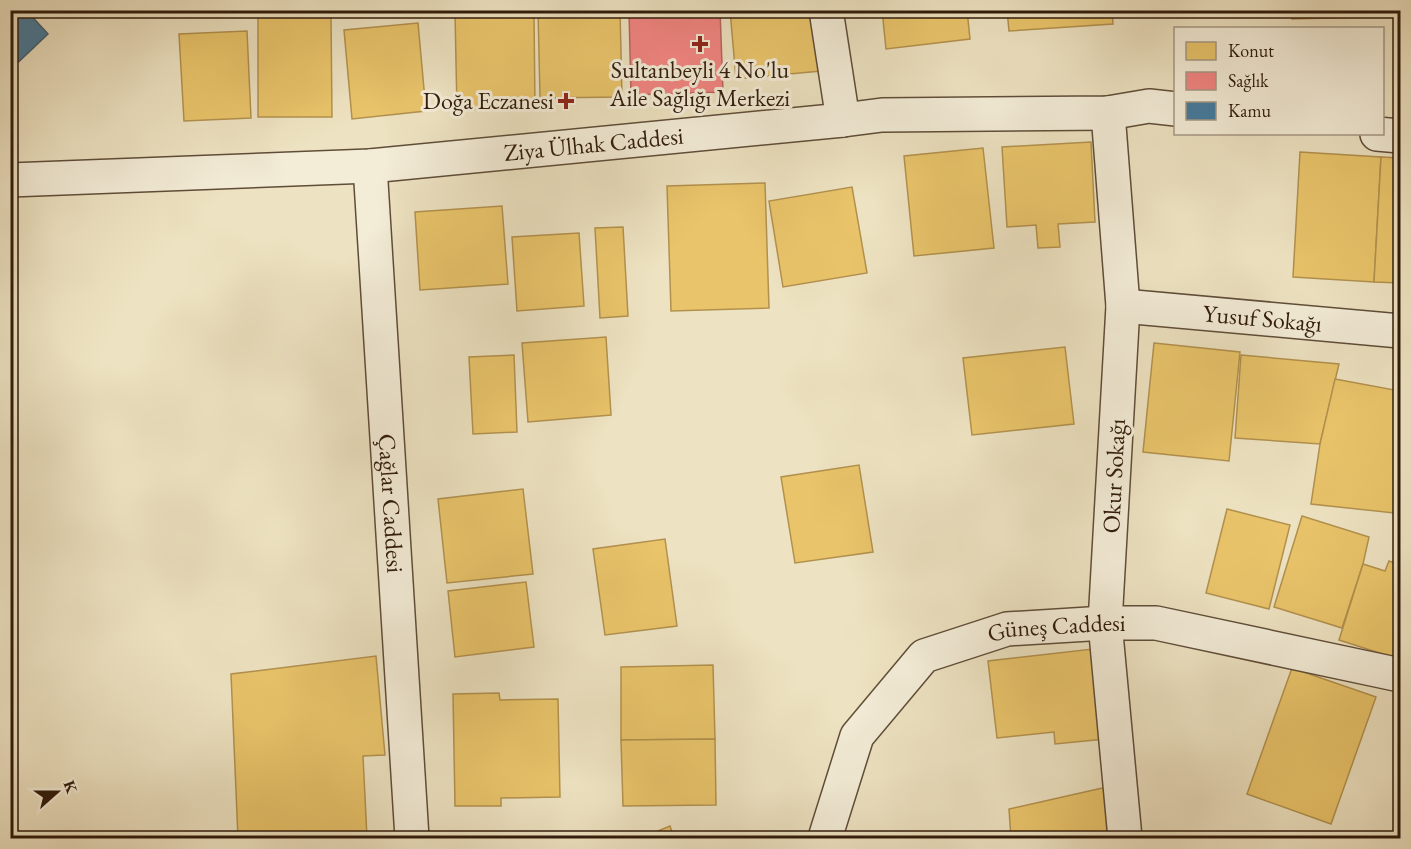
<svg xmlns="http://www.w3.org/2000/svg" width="1411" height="849" font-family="'EB Garamond',serif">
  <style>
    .homes { fill: #e9c46a; stroke: #b2914e; stroke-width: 1.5 }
    .health { fill: #f28482; stroke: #b8645e; stroke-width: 1.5 }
    .public { fill: #457b9d; stroke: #3f5e71; stroke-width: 1.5 }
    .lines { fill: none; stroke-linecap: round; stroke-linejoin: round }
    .minor-casing { stroke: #5f4d38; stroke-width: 36 }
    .tertiary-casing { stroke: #5f4d38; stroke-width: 36 }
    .minor { stroke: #f3ecd7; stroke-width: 33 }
    .tertiary { stroke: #f3ecd7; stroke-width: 33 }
    .poi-dot { fill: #8f2418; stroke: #f3ecd7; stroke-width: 2 }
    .labels { text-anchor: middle; stroke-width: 6; stroke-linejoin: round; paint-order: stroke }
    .poi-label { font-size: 24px; fill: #301b0b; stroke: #f3ecd7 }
    .street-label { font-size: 24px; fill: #301b0b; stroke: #f3ecd7 }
  </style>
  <rect width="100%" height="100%" fill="#ede2c1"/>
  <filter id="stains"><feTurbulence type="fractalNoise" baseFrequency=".00333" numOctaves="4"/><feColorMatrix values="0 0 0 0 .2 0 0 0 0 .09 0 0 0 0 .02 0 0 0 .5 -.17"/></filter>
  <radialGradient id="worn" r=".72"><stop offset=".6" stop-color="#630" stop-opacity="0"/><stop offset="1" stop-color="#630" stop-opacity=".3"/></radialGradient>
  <g class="homes">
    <polygon points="538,10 620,10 622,97 540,98"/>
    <polygon points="730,10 814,10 821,71 736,79"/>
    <polygon points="882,10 967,10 970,39 886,49"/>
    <polygon points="1007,10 1112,10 1113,24 1009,31"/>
    <polygon points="1146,10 1214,10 1146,13"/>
    <polygon points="1292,10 1369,10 1369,17 1292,19"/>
    <polygon points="534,13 535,108 457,110 455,14"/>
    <polygon points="258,17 331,17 332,117 258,117"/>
    <polygon points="418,23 426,111 352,119 344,30"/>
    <polygon points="247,31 251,118 184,121 179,34"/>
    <polygon points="1091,142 1095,222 1058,224 1060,247 1038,248 1036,225 1007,227 1002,147"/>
    <polygon points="983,148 994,248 914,256 904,156"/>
    <polygon points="1300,152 1381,157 1374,282 1293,277"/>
    <polygon points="1381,157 1400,158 1400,283 1374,282"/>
    <polygon points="765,183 769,308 671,311 667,186"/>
    <polygon points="852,187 867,273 783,287 769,201"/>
    <polygon points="502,206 508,284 420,290 415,212"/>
    <polygon points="623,227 628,316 600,318 595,228"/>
    <polygon points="579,233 584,306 517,311 512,237"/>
    <polygon points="10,250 16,354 10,355"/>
    <polygon points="606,337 611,415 528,422 522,343"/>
    <polygon points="1154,343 1240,352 1229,461 1143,452"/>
    <polygon points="1065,347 1074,424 972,435 963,358"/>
    <polygon points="514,355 517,432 473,434 469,357"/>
    <polygon points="1241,355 1339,364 1320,444 1235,438"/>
    <polygon points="1335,379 1400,391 1400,417 1394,513 1311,504 1320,444"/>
    <polygon points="859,465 873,552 795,563 781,477"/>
    <polygon points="523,489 533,574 447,583 438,499"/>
    <polygon points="1227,509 1290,525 1269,609 1206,593"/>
    <polygon points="1302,516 1369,537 1363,564 1342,628 1274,607"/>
    <polygon points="665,539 677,626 605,635 593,549"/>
    <polygon points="1389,561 1400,565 1400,651 1397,649 1395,658 1339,640 1363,564 1385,571"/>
    <polygon points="526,582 534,647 455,657 448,591"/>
    <polygon points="1093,649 1105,739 1055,744 1054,732 997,738 988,661"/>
    <polygon points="376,656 385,755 363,756 367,838 238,838 231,674"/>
    <polygon points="713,665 715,739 621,740 621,667"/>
    <polygon points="1292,668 1376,697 1331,824 1247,794"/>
    <polygon points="499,693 500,700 558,699 560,797 501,798 501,806 455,806 453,694"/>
    <polygon points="715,739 716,805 623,806 621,740"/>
    <polygon points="1107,787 1111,838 1011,838 1009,809"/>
    <polygon points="670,826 674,838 641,838"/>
    <polygon points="581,833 582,838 518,838"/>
  </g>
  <polygon class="health" points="629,10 720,10 723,92 631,95"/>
  <polygon class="public" points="10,10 26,10 48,34 10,70"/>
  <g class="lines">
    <g class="minor-casing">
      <g id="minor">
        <polyline points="826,10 843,120"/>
        <polyline points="1108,113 1123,306 1105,623 1125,838"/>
        <path id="s1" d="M370,166L412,838"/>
        <path id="s2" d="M1123,306L1400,331"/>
        <path id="s3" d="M825,838L857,736L924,656L1007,629L1105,623H1156L1400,675"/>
      </g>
    </g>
    <g class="tertiary-casing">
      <g id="tertiary">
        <polyline points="1377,134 1400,136"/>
        <path id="s4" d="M10,180L370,166L843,120L882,115L1108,113L1149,106L1176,109"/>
      </g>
    </g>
    <use href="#minor" class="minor"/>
    <use href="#tertiary" class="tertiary"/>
  </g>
  <g class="poi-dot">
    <path d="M697 35h6v6h6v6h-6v6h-6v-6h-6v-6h6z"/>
    <path d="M563 92h6v6h6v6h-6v6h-6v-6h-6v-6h6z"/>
  </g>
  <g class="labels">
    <g class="poi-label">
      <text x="700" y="78">Sultanbeyli 4 No'lu<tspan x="700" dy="28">Aile Sağlığı Merkezi</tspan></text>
      <text x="554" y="109" text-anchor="end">Doğa Eczanesi</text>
    </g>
    <g class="street-label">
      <text dy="8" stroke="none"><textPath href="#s4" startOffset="585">Ziya Ülhak Caddesi</textPath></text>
      <text dy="8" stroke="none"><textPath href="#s2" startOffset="140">Yusuf Sokağı</textPath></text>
      <text transform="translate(1114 476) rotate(-87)" y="8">Okur Sokağı</text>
      <text dy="8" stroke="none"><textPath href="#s1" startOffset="338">Çağlar Caddesi</textPath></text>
      <text dy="8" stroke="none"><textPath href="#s3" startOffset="348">Güneş Caddesi</textPath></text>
    </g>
  </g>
  <rect width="1411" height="849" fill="none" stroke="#ede2c1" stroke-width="36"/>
  <rect x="12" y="12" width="1387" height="825" fill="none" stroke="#301b0b" stroke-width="3"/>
  <rect x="18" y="18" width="1375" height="813" fill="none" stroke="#301b0b" stroke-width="1.5"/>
  <rect x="1174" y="27" width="210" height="108" fill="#f3ecd7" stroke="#a59885" stroke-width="1.5"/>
  <rect x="1186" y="42" width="30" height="18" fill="#e9c46a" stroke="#a59885" stroke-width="1.5"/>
  <text x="1228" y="57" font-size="18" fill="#301b0b">Konut</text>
  <rect x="1186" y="72" width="30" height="18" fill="#f28482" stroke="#a59885" stroke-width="1.5"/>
  <text x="1228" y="87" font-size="18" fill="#301b0b">Sağlık</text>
  <rect x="1186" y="102" width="30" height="18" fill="#457b9d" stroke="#a59885" stroke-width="1.5"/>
  <text x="1228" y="117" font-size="18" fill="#301b0b">Kamu</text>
  <g transform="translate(57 792) rotate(69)" stroke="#f3ecd7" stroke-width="4.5" paint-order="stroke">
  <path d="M0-4.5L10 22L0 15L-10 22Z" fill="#301b0b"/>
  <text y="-9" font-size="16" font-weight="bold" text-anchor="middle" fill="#301b0b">K</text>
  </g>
  <rect width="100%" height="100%" filter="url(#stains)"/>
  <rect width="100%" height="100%" fill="url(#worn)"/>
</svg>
